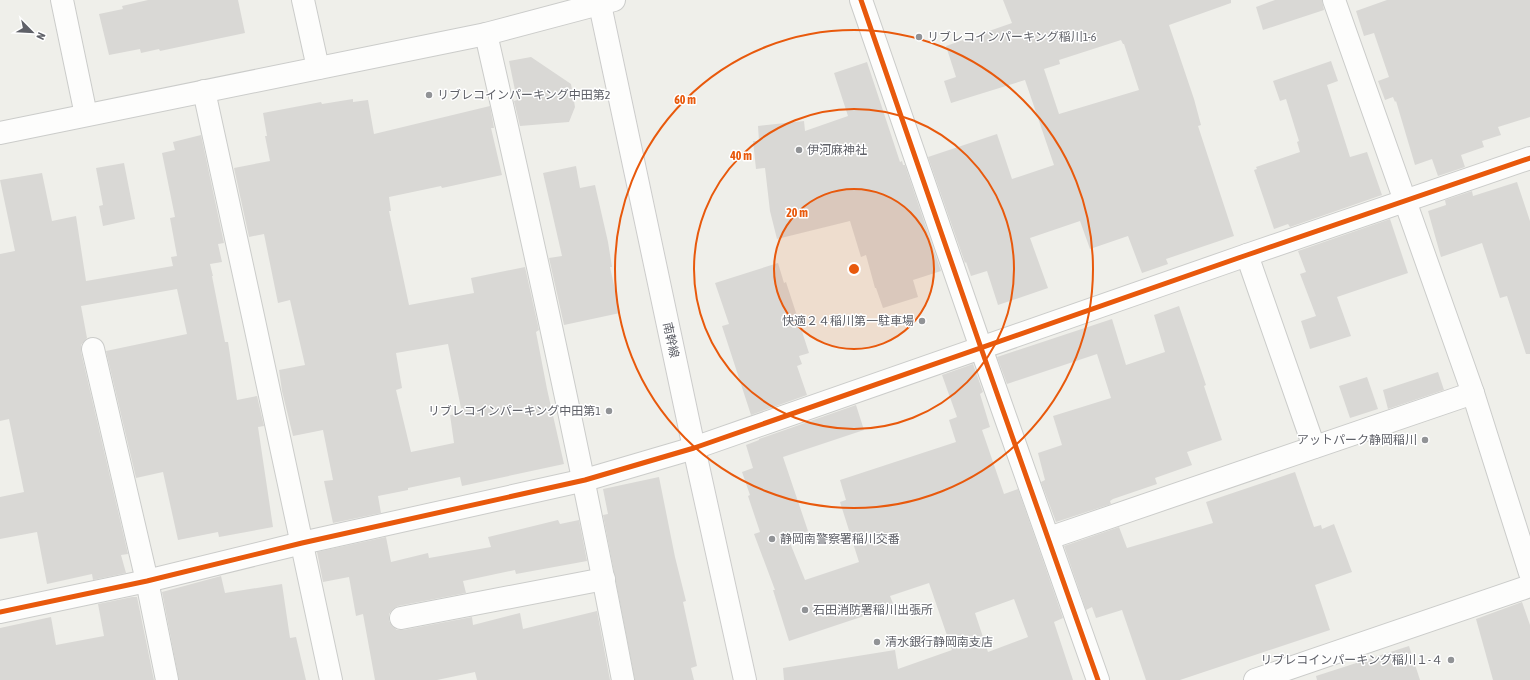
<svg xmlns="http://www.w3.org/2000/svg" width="1530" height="680" font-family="'Asap Condensed','Noto Sans JP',sans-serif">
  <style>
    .building { fill: #d9d8d5; fill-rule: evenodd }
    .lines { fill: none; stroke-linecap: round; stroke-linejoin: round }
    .minor-casing { stroke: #cbccca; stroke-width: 24 }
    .tertiary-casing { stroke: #cbccca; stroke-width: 24 }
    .secondary-casing { stroke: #cccccb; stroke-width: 24 }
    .minor { stroke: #fdfdfc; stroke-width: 22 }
    .tertiary { stroke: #fdfdfc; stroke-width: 22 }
    .secondary { stroke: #fdfdfc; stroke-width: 22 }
    .cycleway-casing { stroke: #fff; stroke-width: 8 }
    .cycleway { stroke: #e8590c; stroke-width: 5 }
    .ring { fill: none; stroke: #e8590c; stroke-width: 2 }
    .poi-dot { fill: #919396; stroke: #fff; stroke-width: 1.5 }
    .labels { text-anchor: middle; stroke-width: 3; stroke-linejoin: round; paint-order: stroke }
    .poi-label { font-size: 12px; fill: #5f6168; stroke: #fff; text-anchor: start }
    .street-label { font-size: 12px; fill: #5f6168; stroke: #fff }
    .centre { fill: #e8590c; stroke: #fff; stroke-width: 2 }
    .ring-label { font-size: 12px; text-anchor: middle; font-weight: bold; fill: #e8590c; stroke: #fff; stroke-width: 3; stroke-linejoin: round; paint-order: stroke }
  </style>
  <rect width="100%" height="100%" fill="#efefea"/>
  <g class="building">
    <polygon points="148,0 238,0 245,33 160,51 159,49 141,53 140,49 109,55 99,14 123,9 122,6"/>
    <path d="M1003,0H1231V3L1169,25L1194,99L1201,125L1198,126L1234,236L1166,259L1168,264L1142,273L1128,236L1090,249L1080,221L1030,238L1048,288L998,305L987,271L971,276L966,262L965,263L928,157L997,134L1012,179L1054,165L1025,80L951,103L944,81L956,77L946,46L1012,23ZM1121,40L1123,44H1124L1139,90L1059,114L1044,69L1060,64L1059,60Z"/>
    <polygon points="1275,0 1322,0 1324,10 1263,30 1256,7"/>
    <polygon points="1387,0 1530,0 1530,117 1498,127 1501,135 1482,141 1484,147 1461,155 1465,167 1438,176 1432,159 1415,165 1396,101 1395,102 1393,97 1385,100 1378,81 1389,77 1374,33 1364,36 1356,11"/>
    <polygon points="531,57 571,84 575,107 569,122 520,126 514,101 517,100 509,61"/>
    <polygon points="1331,61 1338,81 1327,85 1350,157 1367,152 1382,195 1290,227 1288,224 1274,229 1254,170 1257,169 1256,167 1300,152 1297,142 1299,141 1286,99 1280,101 1273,81"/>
    <polygon points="867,62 900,162 902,161 903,165 905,165 941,271 913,280 918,297 883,308 876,288 875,288 866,255 861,257 850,221 777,239 770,211 765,168 756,169 753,141 759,141 758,126 804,121 805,131 848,116 834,73"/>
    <path d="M353,99V102L368,100L374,134L490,106L494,128H491L502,175L442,188L441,186L389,197L391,211H389L409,305L474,293L471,278L525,267L539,330L536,332L547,389L564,464L462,486L460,477L408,488V490L378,496L381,513L333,523L324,481L333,480L323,430L293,436L282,391L279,370L305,365L290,300L278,303L264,234L249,237L234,168L270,161L265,136H267L263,113L321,102L322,104ZM448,344L462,413L450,415L454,443L411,452L396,390L402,388L396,353Z"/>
    <polygon points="201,135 224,243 218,244 222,262 210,264 213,276 212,276 225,342 228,342 237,400 257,396 264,426 258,427 273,527 219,537 218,532 178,540 163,472 136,478 106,351 187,334 177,289 81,306 87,338 81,345 81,352 128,554 121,555 126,573 93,580 92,574 47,584 37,532 0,539 0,497 24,492 9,419 0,421 0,254 15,251 0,180 42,173 52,221 76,216 86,281 173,266 171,257 177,256 170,218 175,217 162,153 175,150 173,142"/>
    <polygon points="124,163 135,219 103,226 99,206 103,205 96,168"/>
    <polygon points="576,166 580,188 595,185 608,242 612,267 610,267 620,313 564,325 549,258 562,256 543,173"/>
    <polygon points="1517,182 1530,221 1530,354 1526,354 1507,296 1500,298 1482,243 1441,257 1428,211 1446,205 1445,200 1472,191 1473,196"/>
    <polygon points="1390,219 1408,273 1337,297 1351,336 1310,349 1301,321 1316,316 1300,274 1306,272 1298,251"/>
    <polygon points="778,263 784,283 786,282 809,353 799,356 802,364 797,366 807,395 751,415 722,326 729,324 715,283"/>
    <polygon points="1179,306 1206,385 1204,386 1222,440 1187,452 1192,465 1155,478 1157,484 1113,499 1110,501 1111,504 1056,522 1041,482 1045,480 1038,453 1062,445 1053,416 1111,398 1097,354 1007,384 997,357 1112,319 1126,365 1165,352 1154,315"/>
    <path d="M973,364L983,392L980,394L990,427L982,430L1004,494L1018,489L1063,618L1054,622L1073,680H784L783,668L895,650L898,669L952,650L929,583L890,596L894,606L789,641L773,590H775L754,534L760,532L748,496L750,495L742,472L753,468L746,445L759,440V439L856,405L864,430L783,457L808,531L788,538L805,580L859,562L840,502L846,500L840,480L956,442L949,420L957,417L942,375ZM1014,599L1028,637L988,652L975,613Z"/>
    <polygon points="1438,372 1444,390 1388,409 1383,390"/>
    <polygon points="1367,377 1378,409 1350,418 1339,386"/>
    <polygon points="1295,472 1314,527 1321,525 1322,529 1334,524 1352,572 1315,585 1330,630 1180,680 1146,680 1122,610 1096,618 1092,607 1086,610 1064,546 1119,527 1127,548 1213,523 1206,502"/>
    <polygon points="659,477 675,557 686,601 683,602 697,666 691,668 694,680 635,680 603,515 608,514 603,489"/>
    <polygon points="558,520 560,524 579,520 587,561 516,574 515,570 463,581 466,593 398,606 393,609 389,614 389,621 392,626 397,630 403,630 472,617 473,625 520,613 523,629 597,611 610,680 477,680 475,672 437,680 375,680 363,614 356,616 349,577 323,582 317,552 386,537 391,562 428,553 429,558 491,547 488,537"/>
    <polygon points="221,576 225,593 282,584 290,638 296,637 306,680 179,680 162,592"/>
    <polygon points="132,597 137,597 154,680 0,680 0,628 51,617 56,645 104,636 98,604"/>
    <polygon points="1522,602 1530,625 1530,680 1493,680 1476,619"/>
    <polygon points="1409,646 1420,680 1317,680 1316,676"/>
  </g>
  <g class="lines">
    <g class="minor-casing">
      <g id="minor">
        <polyline points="62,0 86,115"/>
        <polyline points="303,0 318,68"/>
        <polyline points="861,0 981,348 1098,680"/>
        <polyline points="1334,0 1473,393 1530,573"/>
        <path d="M486,34C535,249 582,464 623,680"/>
        <polyline points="204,91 253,316 331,680"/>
        <polyline points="1247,255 1314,447"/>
        <polyline points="93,349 147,581 167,680"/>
        <polyline points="1049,538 1473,393"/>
        <polyline points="0,612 147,581 302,543 585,480 694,448 1247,255 1530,158"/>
        <polyline points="401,618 604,579"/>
        <polyline points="1255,680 1530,586"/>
      </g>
    </g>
    <g class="tertiary-casing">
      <polyline id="tertiary" points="0,133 486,34 614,0"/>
    </g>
    <g class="secondary-casing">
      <polyline id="secondary" points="599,0 694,448 745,680"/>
    </g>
    <use href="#minor" class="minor"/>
    <use href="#tertiary" class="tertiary"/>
    <use href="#secondary" class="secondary"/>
    <g class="cycleway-casing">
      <g id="cycleway">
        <polyline points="861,0 981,348 1098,680"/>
        <polyline points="0,612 147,581 302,543 585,480 694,448 1247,255 1530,158"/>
      </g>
    </g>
    <use href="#cycleway" class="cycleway"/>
  </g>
  <circle cx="854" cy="269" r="80" fill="#e8590c" fill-opacity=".12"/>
  <g class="ring">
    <circle cx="854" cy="269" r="80"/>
    <circle cx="854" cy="269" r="160"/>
    <circle cx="854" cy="269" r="239"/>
  </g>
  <g class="poi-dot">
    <circle cx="919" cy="37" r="4"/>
    <circle cx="429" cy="95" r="4"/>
    <circle cx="799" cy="150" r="4"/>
    <circle cx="922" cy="321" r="4"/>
    <circle cx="609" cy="411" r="4"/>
    <circle cx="1425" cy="440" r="4"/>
    <circle cx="772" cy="539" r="4"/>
    <circle cx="805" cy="610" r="4"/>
    <circle cx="877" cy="642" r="4"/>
    <circle cx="1451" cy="660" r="4"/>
  </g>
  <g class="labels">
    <g class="poi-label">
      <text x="927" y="41">リブレコインパーキング稲川1-6</text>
      <text x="437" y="99">リブレコインパーキング中田第2</text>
      <text x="807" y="154">伊河麻神社</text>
      <text x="914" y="325" text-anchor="end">快適２４稲川第一駐車場</text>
      <text x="601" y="415" text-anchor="end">リブレコインパーキング中田第1</text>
      <text x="1417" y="444" text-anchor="end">アットパーク静岡稲川</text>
      <text x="780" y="543">静岡南警察署稲川交番</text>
      <text x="813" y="614">石田消防署稲川出張所</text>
      <text x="885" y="646">清水銀行静岡南支店</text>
      <text x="1443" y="664" text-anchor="end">リブレコインパーキング稲川１-４</text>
    </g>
    <g class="street-label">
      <text transform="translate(671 340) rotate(78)" y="4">南幹線</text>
    </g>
  </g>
  <circle cx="854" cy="269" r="6" class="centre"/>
  <g class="ring-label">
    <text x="685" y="104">60 m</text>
    <text x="741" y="160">40 m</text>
    <text x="797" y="217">20 m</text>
  </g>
  <g transform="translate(32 32) rotate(114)" stroke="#ffffff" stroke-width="3" paint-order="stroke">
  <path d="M0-3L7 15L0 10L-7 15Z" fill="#5f6168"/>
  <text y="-6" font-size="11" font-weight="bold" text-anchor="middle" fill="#5f6168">N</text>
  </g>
</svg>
